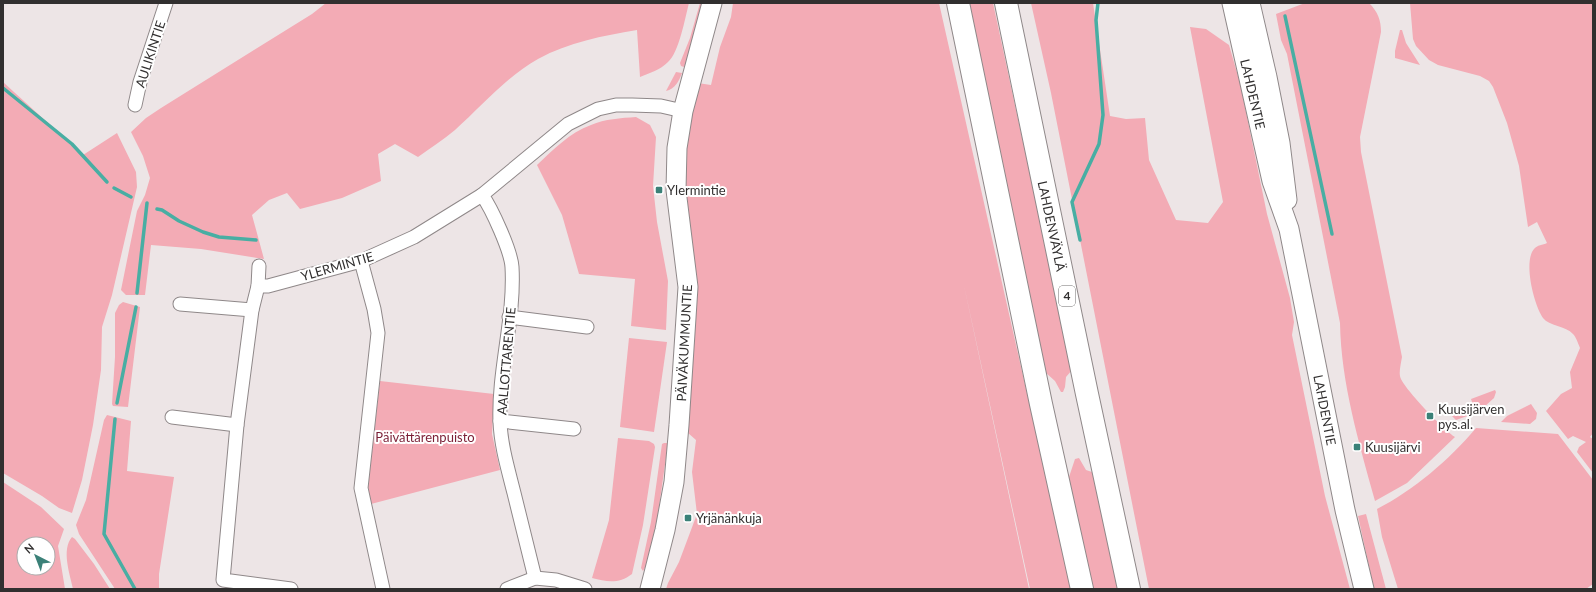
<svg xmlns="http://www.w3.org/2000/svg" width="1596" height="592" font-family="Lato,sans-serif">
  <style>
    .green { fill: #f3abb5; fill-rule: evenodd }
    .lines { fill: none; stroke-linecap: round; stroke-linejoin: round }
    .stream { stroke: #48aea3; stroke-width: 3.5 }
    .street-casing { stroke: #8f8889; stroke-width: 15 }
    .secondary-casing { stroke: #8f8889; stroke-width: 21 }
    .highway-casing { stroke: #8f8889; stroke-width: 24 }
    .street { stroke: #fff; stroke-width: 13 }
    .secondary { stroke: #fff; stroke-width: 19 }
    .highway { stroke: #fff; stroke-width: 22 }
    .poi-dot { fill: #3b8178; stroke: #fff; stroke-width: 1.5 }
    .labels { text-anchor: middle; stroke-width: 4; stroke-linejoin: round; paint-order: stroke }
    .shield { fill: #fff; stroke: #6f6d6d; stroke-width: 1 }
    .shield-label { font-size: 12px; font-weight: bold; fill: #312f2f }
    .street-label { font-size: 13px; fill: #312f2f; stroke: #fff }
    .poi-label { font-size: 13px; fill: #312f2f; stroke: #fff; text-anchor: start }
    .park-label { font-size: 13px; fill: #7a1e35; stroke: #fff }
  </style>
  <rect width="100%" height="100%" fill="#ede5e6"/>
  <g class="green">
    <path d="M326,3H689C685,18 679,53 668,62C660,70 650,73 640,77L637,30C602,36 569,42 538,59C506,77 482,106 455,130C443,140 430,148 418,157L395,144L378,154L381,181L342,198L300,209L287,193L269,200L252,215L264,259L201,249L151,245L145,295H126L121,290L137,211L145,195L150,178L143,156L131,132L146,118L161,108L312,14Z"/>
    <polygon points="700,3 705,3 695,42 684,67 681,66 680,63 690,38"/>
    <polygon points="733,3 939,3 1071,589 1030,589 963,281 1029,589 666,589 668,583 679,562 697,514 692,472 696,440 679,425 688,287 676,190 691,82 711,85 720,47 731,17"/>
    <polygon points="968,3 993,3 1072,370 1066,377 1065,387 1063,392 1061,392 1055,381 1045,372"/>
    <polygon points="1031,3 1093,3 1110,116 1126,119 1145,118 1149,160 1176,220 1208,223 1223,202 1190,27 1206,29 1229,45 1240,83 1267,214 1290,298 1294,322 1292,335 1325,496 1350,589 1149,589 1051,93"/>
    <path d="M1305,3H1369C1378,12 1381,20 1381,32L1360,137L1361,152L1402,357C1401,363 1399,371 1400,376C1401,386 1445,431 1455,437L1407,483L1375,501C1359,443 1341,383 1340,323L1287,54L1281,40L1276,14Z"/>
    <path d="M1410,3H1593V433L1590,437L1593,439V473L1577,452L1579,447L1586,442L1573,436L1568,439L1546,411L1561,394L1572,388L1570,372L1580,348C1578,343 1576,337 1573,334C1566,326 1549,326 1543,318C1534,305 1523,262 1534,249C1537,245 1543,245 1547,243L1537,222L1528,227L1519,166L1507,123L1493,87L1489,81L1480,76L1438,65L1429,60L1416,46L1413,39Z"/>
    <polygon points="1400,30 1402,30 1406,43 1420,65 1395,58 1395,51"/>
    <path d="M676,72L682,73C679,81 675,89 666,91Z"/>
    <polygon points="3,82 83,155 117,133 136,172 137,187 112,295 102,327 101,370 93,425 82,480 72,513 59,508 42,496 3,473"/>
    <path d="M636,117L650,125L656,137L653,186L657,222L668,281L666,330L631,326L635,279L579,274L562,215L537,165C552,151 570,132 591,125C605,119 621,118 636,117Z"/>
    <polygon points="123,302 140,307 128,407 113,406 112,404 115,357 115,313 119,305"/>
    <polygon points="629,338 667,342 654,432 620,427"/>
    <polygon points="380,381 494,394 492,434 500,470 371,504 368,487"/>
    <polygon points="1495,390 1496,392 1494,398 1483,408 1473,414 1456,420 1450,414 1473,405 1471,399"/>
    <polygon points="1531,404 1537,413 1536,419 1530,424 1501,422 1507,416"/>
    <polygon points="107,415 131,421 127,471 174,477 159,574 159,589 115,589 79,534 76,525 86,500 104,420"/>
    <path d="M1476,428L1558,434L1593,480V584L1586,589H1398L1382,537L1377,509C1414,490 1449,460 1476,428Z"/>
    <path d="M618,438L649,441L654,444L655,447L643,525L632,574C619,584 607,582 592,578L609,520Z"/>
    <polygon points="664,443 668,443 658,514 647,564 643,571 641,568 651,522 662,444"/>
    <polygon points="1079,458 1086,470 1092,472 1119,589 1092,589 1068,480 1075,459"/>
    <path d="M3,482L41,507L64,529L58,546L65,589H3ZM24,544H48V568H24Z"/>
    <polygon points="1366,514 1386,589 1374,589 1358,516"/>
    <path d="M72,537L75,539L94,564L110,589H73C70,574 61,550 72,537Z"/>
  </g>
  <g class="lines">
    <g class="stream">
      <polyline points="1285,16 1332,234"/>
      <polyline points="3,88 72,144 107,182"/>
      <polyline points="114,188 131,197"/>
      <polyline points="157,209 162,210 179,221 203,232 219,237 256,240"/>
      <polyline points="1080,240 1072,202 1099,144 1103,115 1096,20 1098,3"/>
      <polyline points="137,293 147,203"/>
      <polyline points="117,403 136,307"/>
      <polyline points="115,419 104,534 135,589"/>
    </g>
    <g class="street-casing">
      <g id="street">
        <polyline points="135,105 140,82 166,3"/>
        <path d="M482,195C492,209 511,251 512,267C515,319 498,370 500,422C501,446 508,469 514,493C521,521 528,550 535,578"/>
        <polyline points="361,261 374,309 378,333 361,488 383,589"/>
        <polyline points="259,266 258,286 252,310 237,425 223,580 291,589"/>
        <polyline points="258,286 268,286 361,261 414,237 482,195 568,124 598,109 616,105 632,105 661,106 683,111"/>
        <polyline points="180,304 252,310"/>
        <polyline points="509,317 587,327"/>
        <polyline points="172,417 237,425"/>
        <polyline points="500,421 574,429"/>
        <polyline points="507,589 535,578 556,580 585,589"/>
      </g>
    </g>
    <g class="secondary-casing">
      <g id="secondary">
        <polyline points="1232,3 1272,181 1289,229 1345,510 1364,589"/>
        <polyline points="1250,3 1267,77 1280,143 1287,200"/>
        <polyline points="650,589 665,530 674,482 679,425 688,287 676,190 677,148 683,111 712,3"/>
      </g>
    </g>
    <g class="highway-casing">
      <g id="highway">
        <polyline points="958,3 1041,404 1082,589"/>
        <polyline points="1006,3 1087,394 1129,589"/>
      </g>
    </g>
    <use href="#street" class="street"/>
    <use href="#secondary" class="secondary"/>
    <use href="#highway" class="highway"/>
  </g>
  <g class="poi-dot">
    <rect x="655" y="186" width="8" height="8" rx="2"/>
    <rect x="1426" y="412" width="8" height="8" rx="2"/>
    <rect x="1353" y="443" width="8" height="8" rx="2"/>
    <rect x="684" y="514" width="8" height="8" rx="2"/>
  </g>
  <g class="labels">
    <rect class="shield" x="1059" y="286" width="16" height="20" rx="3"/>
    <g class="shield-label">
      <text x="1067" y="300">4</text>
    </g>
    <g class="street-label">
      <text transform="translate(150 54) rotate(-72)" y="5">AULIKINTIE</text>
      <text transform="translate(1253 94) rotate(77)" y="5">LAHDENTIE</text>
      <text transform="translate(1052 226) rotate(78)" y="5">LAHDENVÄYLÄ</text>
      <text transform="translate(337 266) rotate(-16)" y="5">YLERMINTIE</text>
      <text transform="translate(684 343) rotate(-87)" y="5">PÄIVÄKUMMUNTIE</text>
      <text transform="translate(506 361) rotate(-85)" y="5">AALLOTTARENTIE</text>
      <text transform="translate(1325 410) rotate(79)" y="5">LAHDENTIE</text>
    </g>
    <g class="poi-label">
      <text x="667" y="195">Ylermintie</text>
      <text x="1438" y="414">Kuusijärven<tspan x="1438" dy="15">pys.al.</tspan></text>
      <text x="1365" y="452">Kuusijärvi</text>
      <text x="696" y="523">Yrjänänkuja</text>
    </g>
    <g class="park-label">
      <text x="425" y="442">Päivättärenpuisto</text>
    </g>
  </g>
  <rect width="1596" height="592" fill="none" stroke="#312f2f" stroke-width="8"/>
  <g transform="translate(36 556) rotate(318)"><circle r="19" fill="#ffffff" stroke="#adacac"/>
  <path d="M0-3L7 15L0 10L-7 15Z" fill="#3b8178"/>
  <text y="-6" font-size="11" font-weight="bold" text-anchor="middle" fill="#312f2f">N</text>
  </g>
</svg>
